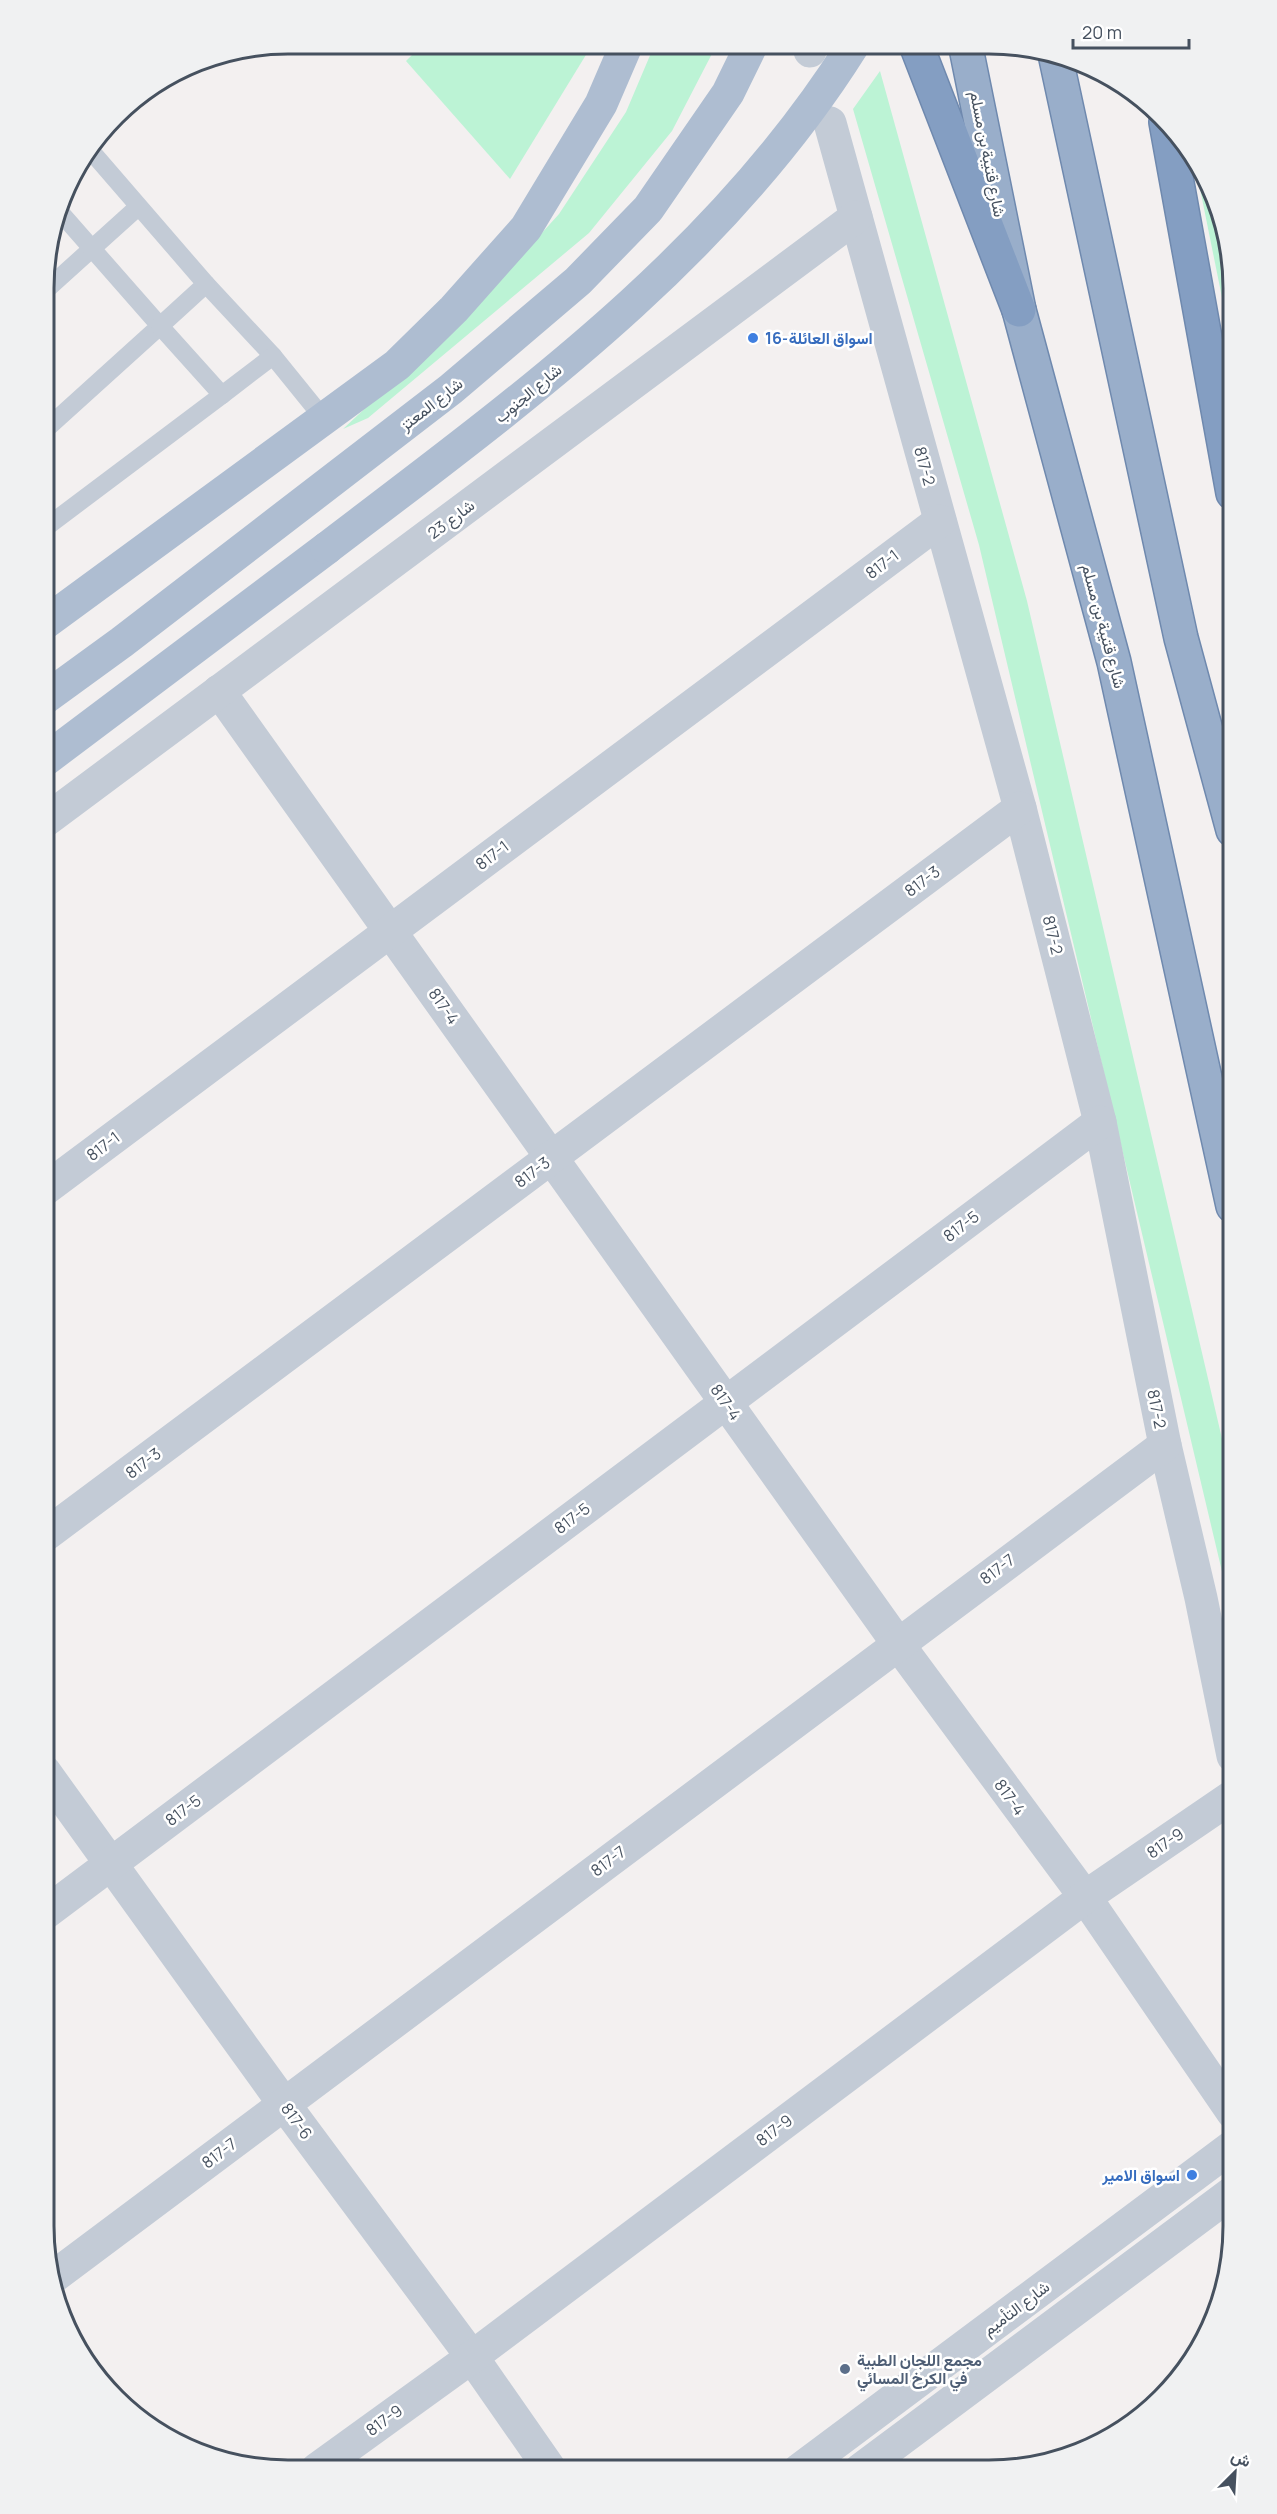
<svg xmlns="http://www.w3.org/2000/svg" width="1277" height="2514" font-family="Manrope,Vazirmatn,sans-serif">
  <style>
    .green { fill: #bcf3d5 }
    .lines { fill: none; stroke-linecap: round; stroke-linejoin: round }
    .trunk-casing { stroke: #6f89ae; stroke-width: 36 }
    .motorway-casing { stroke: #6f89ae; stroke-width: 36 }
    .service { stroke: #c3cbd6; stroke-width: 18 }
    .minor { stroke: #c3cbd6; stroke-width: 33 }
    .primary { stroke: #aebdd1; stroke-width: 33 }
    .trunk { stroke: #99aeca; stroke-width: 33 }
    .motorway { stroke: #849ec2; stroke-width: 33 }
    .primary-bridge { stroke: #aebdd1; stroke-width: 33 }
    .shop-dot { fill: #3f7fe0; stroke: #fff; stroke-width: 2 }
    .service-dot { fill: #5c6f8a; stroke: #fff; stroke-width: 2 }
    .labels { text-anchor: middle; stroke-width: 5; stroke-linejoin: round; paint-order: stroke }
    .street-label { font-size: 16px; fill: #46515f; stroke: #fff }
    .shop-label { font-size: 16px; font-weight: bold; fill: #366cbe; stroke: #fff; text-anchor: start }
    .service-label { font-size: 16px; font-weight: bold; fill: #4e5e75; stroke: #fff; text-anchor: start }
    .rim { fill: none; stroke: #46515f; stroke-width: 3 }
  </style>
  <rect width="100%" height="100%" fill="#f3f0f0"/>
  <g class="green">
    <polygon points="423,44 592,45 510,179 406,61"/>
    <polygon points="654,46 716,46 672,131 589,233 368,418 343,429 484,297 559,214 626,112"/>
    <polygon points="880,71 1027,601 1233,1486 1233,1618 979,545 853,109"/>
    <polygon points="1193,154 1221,210 1233,288 1233,352"/>
  </g>
  <g class="lines">
    <g class="trunk-casing">
      <g id="trunk">
        <polyline points="966,48 1019,310 1114,662 1233,1206"/>
        <polyline points="1055,54 1181,638 1233,830"/>
      </g>
    </g>
    <g class="motorway-casing">
      <g id="motorway">
        <polyline points="917,47 1019,310"/>
        <polyline points="1166,122 1233,493"/>
      </g>
    </g>
    <g class="service">
      <polyline points="206,284 273,356 324,419"/>
      <polyline points="46,290 138,207"/>
      <polyline points="222,395 273,356"/>
      <polyline points="45,430 160,326 59,211"/>
      <polyline points="45,528 222,395 160,326 206,284 91,151"/>
    </g>
    <g class="minor">
      <polyline points="809,47 810,51"/>
      <polyline points="830,123 1020,808 1100,1122 1165,1445 1201,1598 1233,1756"/>
      <polyline points="219,691 898,1644 1085,1897 1233,2113"/>
      <polyline points="45,821 856,217"/>
      <polyline points="45,1189 940,521"/>
      <polyline points="44,1536 1020,808"/>
      <polyline points="44,1771 284,2104 472,2357 550,2469"/>
      <polyline points="44,1914 1100,1122"/>
      <polyline points="52,2278 1165,1445"/>
      <polyline points="317,2469 472,2357 1085,1897 1233,1796"/>
      <polyline points="799,2470 1233,2146"/>
      <polyline points="860,2470 1233,2192"/>
    </g>
    <g class="primary">
      <polyline points="45,623 397,365 454,309 526,228 601,104 626,46"/>
      <polyline points="45,698 122,642 451,389 578,281 648,209 728,93 751,46"/>
      <polyline points="45,760 327,548"/>
    </g>
    <use href="#trunk" class="trunk"/>
    <use href="#motorway" class="motorway"/>
    <path class="primary-bridge" d="M327,548C521,400 720,257 852,47"/>
  </g>
  <g class="shop-dot">
    <circle cx="753" cy="338" r="6"/>
    <circle cx="1192" cy="2175" r="6"/>
  </g>
  <circle class="service-dot" cx="845" cy="2369" r="6"/>
  <g class="labels">
    <g class="street-label">
      <text transform="translate(988 154) rotate(79)" y="6">شارع قتيبة بن مسلم</text>
      <text transform="translate(528 393) rotate(-40)" y="6">شارع الجنوب</text>
      <text transform="translate(431 404) rotate(-38)" y="6">شارع المعتز</text>
      <text transform="translate(925 466) rotate(75)" y="6">817-2</text>
      <text transform="translate(451 519) rotate(-37)" y="6">شارع 23</text>
      <text transform="translate(882 564) rotate(-37)" y="6">817-1</text>
      <text transform="translate(1104 626) rotate(75)" y="6">شارع قتيبة بن مسلم</text>
      <text transform="translate(492 855) rotate(-37)" y="6">817-1</text>
      <text transform="translate(922 881) rotate(-37)" y="6">817-3</text>
      <text transform="translate(1053 935) rotate(76)" y="6">817-2</text>
      <text transform="translate(444 1006) rotate(55)" y="6">817-4</text>
      <text transform="translate(103 1146) rotate(-37)" y="6">817-1</text>
      <text transform="translate(532 1172) rotate(-37)" y="6">817-3</text>
      <text transform="translate(961 1226) rotate(-37)" y="6">817-5</text>
      <text transform="translate(726 1402) rotate(55)" y="6">817-4</text>
      <text transform="translate(1157 1409) rotate(79)" y="6">817-2</text>
      <text transform="translate(143 1463) rotate(-37)" y="6">817-3</text>
      <text transform="translate(572 1518) rotate(-37)" y="6">817-5</text>
      <text transform="translate(997 1569) rotate(-37)" y="6">817-7</text>
      <text transform="translate(1010 1797) rotate(54)" y="6">817-4</text>
      <text transform="translate(183 1810) rotate(-37)" y="6">817-5</text>
      <text transform="translate(1165 1843) rotate(-34)" y="6">817-9</text>
      <text transform="translate(608 1861) rotate(-37)" y="6">817-7</text>
      <text transform="translate(297 2121) rotate(54)" y="6">817-6</text>
      <text transform="translate(774 2130) rotate(-37)" y="6">817-9</text>
      <text transform="translate(219 2153) rotate(-37)" y="6">817-7</text>
      <text transform="translate(1016 2308) rotate(-37)" y="6">شارع التأميم</text>
      <text transform="translate(384 2420) rotate(-36)" y="6">817-9</text>
    </g>
    <g class="shop-label">
      <text x="765" y="344">16-اسواق العائلة</text>
      <text x="1180" y="2181" text-anchor="end">اسواق الامير</text>
    </g>
    <g class="service-label">
      <text x="857" y="2366">مجمع اللجان الطبية<tspan x="857" dy="18">في الكرخ المسائي</tspan></text>
    </g>
  </g>
  <path d="M0 0H1277V2514H0ZM288 54H989A234 234 0 0 1 1223 288V2226A234 234 0 0 1 989 2460H288A234 234 0 0 1 54 2226V288A234 234 0 0 1 288 54Z" fill="#f0f1f2" fill-rule="evenodd"/>
  <path class="rim" d="M288 54H989A234 234 0 0 1 1223 288V2226A234 234 0 0 1 989 2460H288A234 234 0 0 1 54 2226V288A234 234 0 0 1 288 54Z"/>
  <g transform="translate(1235 2472) rotate(24)" stroke="#ffffff" stroke-width="4.5" paint-order="stroke">
  <path d="M0-4.5L10 22L0 15L-10 22Z" fill="#46515f"/>
  <text y="-9" font-size="16" font-weight="bold" text-anchor="middle" fill="#46515f">ش</text>
  </g>
  <path d="M1073 39v9h116v-9" fill="none" stroke="#46515f" stroke-width="3"/>
  <text x="1082" y="39" font-size="18" fill="#46515f" stroke="#ffffff" stroke-width="4.5" paint-order="stroke">20 m</text>
</svg>
